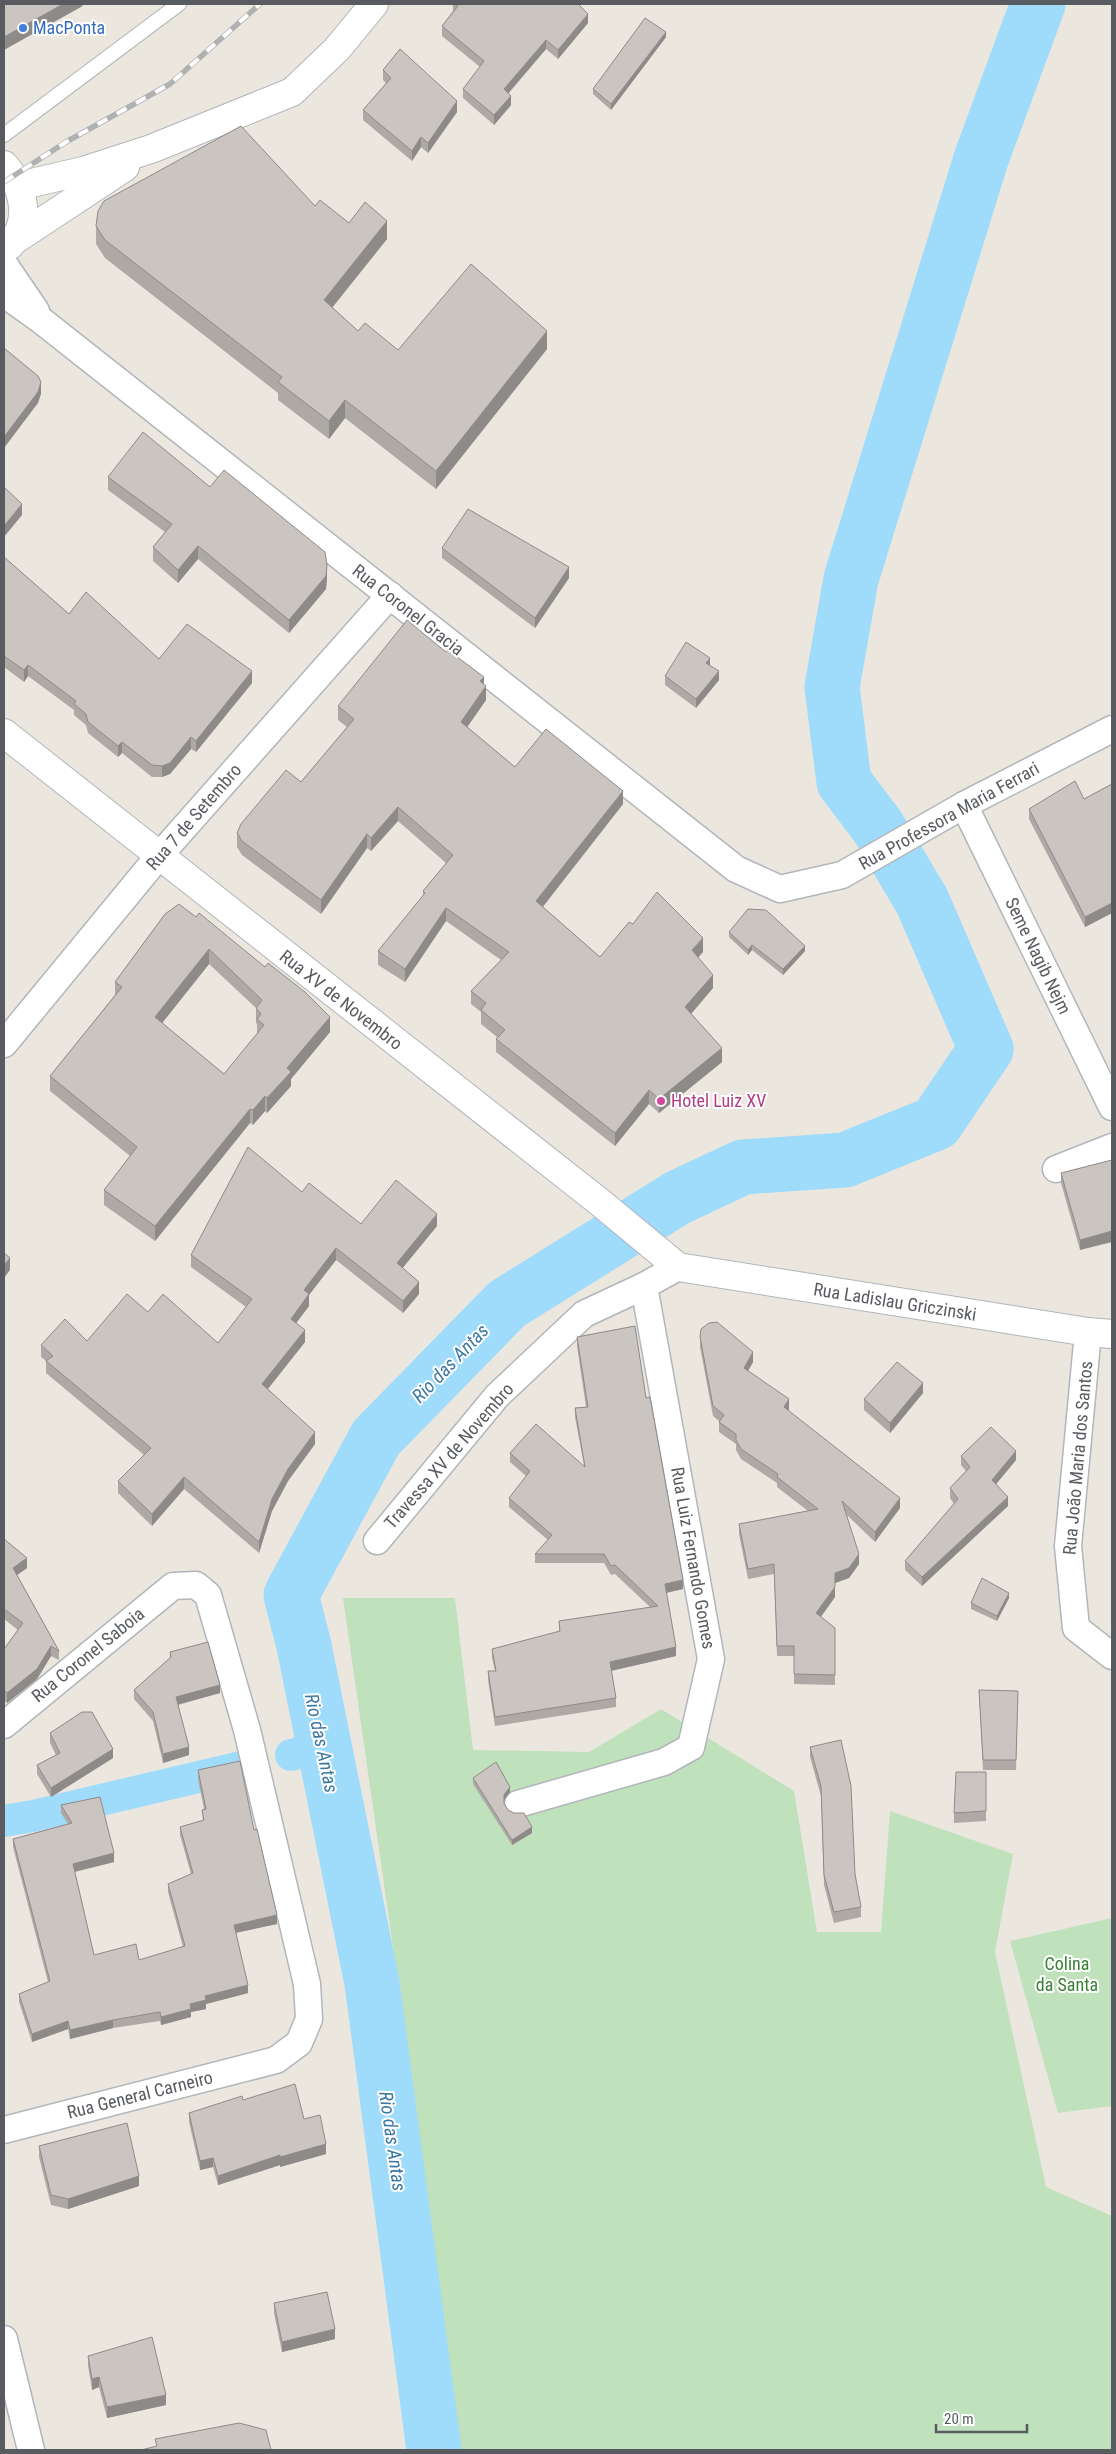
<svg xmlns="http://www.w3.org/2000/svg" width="1116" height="2454" font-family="'Roboto Condensed',sans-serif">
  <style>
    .green { fill: #bfe2bc }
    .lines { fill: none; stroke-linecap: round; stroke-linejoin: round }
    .canal { stroke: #9fdbfb; stroke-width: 32 }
    .river { stroke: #9fdbfb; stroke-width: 55 }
    .service-casing { stroke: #b2b6ba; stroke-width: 16 }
    .minor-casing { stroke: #b2b6ba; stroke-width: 29 }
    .secondary-casing { stroke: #b1b5ba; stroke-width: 30 }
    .service { stroke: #fff; stroke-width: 14 }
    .minor { stroke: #fff; stroke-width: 26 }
    .secondary { stroke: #fff; stroke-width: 28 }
    .rail-casing { stroke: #b0b1b1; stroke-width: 5.5 }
    .rail { stroke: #fff; stroke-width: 4; stroke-dasharray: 11; stroke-linecap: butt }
    .wall { fill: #afa9a6; fill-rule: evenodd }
    .shaded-wall { fill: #8e8a87 }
    .building { fill: #cbc5c1; stroke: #8e8a87; fill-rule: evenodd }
    .shop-dot { fill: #3f7fe0; stroke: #fff; stroke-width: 2 }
    .hotel-dot { fill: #d1479c; stroke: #fff; stroke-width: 2 }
    .labels { text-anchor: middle; stroke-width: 4; stroke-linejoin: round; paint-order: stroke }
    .shop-label { font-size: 18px; fill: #366cbe; stroke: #fff; text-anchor: start }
    .street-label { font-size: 18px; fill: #585c60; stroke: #fff }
    .hotel-label { font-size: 18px; fill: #b23c85; stroke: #fff; text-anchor: start }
    .park-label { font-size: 18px; fill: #3a8037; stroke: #fff }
    .water-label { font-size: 19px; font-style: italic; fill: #3c78a2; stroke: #fff }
  </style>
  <rect width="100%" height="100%" fill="#ebe7df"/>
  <g class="green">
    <polygon points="343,1598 455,1598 473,1750 589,1752 661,1709 794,1791 817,1932 881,1932 890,1811 1013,1854 995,1952 1046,2187 1112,2216 1112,2450 458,2450 394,1954"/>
    <polygon points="1112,1918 1112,2106 1058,2113 1010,1941"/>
  </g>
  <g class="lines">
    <g class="canal">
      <polyline points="291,1755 324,1747"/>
      <polyline points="4,1821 33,1816 241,1767"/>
    </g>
    <polyline class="river" points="434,2450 372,1983 304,1646 291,1595 376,1438 507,1304 677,1198 743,1167 845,1160 936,1123 986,1049 922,901 878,827 844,782 832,687 851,579 981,159 1038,4"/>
    <g class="service-casing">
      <polyline id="service" points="4,135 179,4"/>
    </g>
    <g class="minor-casing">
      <g id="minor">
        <polyline points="4,264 36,311"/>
        <polyline points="4,294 42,321 736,869 780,889 842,875 964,805 1112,729"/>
        <polyline points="964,805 1112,1107"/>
        <polyline points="4,1044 158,857 390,595"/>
        <polyline points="1056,1169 1112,1147"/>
        <polyline points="1088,1332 1068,1546 1076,1628 1112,1656"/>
        <polyline points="377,1541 497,1396 584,1314 644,1286"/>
        <polyline points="4,1725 173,1586 196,1585 208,1595 247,1730 307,1984 309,2019 299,2043 276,2060 4,2130"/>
        <polyline points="518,1804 664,1762 691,1747 711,1659 644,1286 678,1267"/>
        <polyline points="4,2339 31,2450"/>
      </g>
    </g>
    <g class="secondary-casing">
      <g id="secondary">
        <path d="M4,165C24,187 32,221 10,245"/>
        <polyline points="19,186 83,171 151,149 292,92 337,49 374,4"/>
        <polyline points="16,239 125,167"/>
        <polyline points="4,733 602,1204 678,1267 1088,1332 1112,1334"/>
      </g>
    </g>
    <use href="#service" class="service"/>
    <use href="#minor" class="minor"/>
    <use href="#secondary" class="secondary"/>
    <g class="rail-casing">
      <polyline id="rail" points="4,182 66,142 170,84 260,4"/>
    </g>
    <use href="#rail" class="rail"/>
  </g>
  <g class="wall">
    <polygon points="453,4 578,4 588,23 558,59 546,49 509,93 511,105 494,125 463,98 463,89 480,67 442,36 442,26 453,11"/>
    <polygon points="666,37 611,110 593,94 593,89"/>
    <polygon points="383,70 457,112 428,153 421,147 412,161 363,120 363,110 386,83 383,80"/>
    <polygon points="315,206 349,223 387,239 332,307 358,331 398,350 547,349 436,489 345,418 329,439 278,400 278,393 105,258 96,244 96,226"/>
    <polygon points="108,477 210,487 327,578 326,589 289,633 198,559 178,583 153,561 153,547 165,532 108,490"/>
    <polygon points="442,548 569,578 535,628 442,558"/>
    <polygon points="4,557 69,614 159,659 252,683 196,752 191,749 170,774 162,777 152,777 122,753 118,757 88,733 86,725 74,715 74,710 28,676 24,682 4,667"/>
    <polygon points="710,665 719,680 696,708 665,685 665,676"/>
    <polygon points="484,685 486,700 467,727 515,767 623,804 543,907 600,957 633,924 703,952 698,957 713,988 691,1014 722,1062 659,1113 649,1104 615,1146 496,1052 496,1039 497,1037 481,1024 481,1012 471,1004 471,991 501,960 446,921 405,982 378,965 378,951 423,896 423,891 446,863 398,821 371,851 367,848 321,914 242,855 237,847 237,833 301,782 347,727 338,720 338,706"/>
    <polygon points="1112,784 1112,913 1085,927 1029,819 1029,809 1084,799"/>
    <path d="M165,914L330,1032L291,1079V1086L267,1113L265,1111L253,1125L250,1123L155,1241L104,1205V1190L130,1156L50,1091V1076L115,995V982ZM209,964L256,1008V1023L257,1024V1034L224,1074L162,1023Z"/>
    <polygon points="729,932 805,951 783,975 752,950 748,955 729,937"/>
    <polygon points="1112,1160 1080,1250 1061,1183 1061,1173"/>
    <polygon points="302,1192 361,1224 437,1226 402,1268 419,1294 403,1313 336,1260 309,1295 309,1306 296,1323 305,1342 268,1389 315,1444 288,1481 272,1511 259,1553 184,1489 152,1526 118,1493 118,1481 144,1455 46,1373 46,1361 41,1357 41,1345 87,1341 148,1312 218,1343 246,1307 191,1267 191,1255"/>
    <polygon points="577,1337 646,1398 683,1589 666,1593 676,1656 611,1671 616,1698 616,1707 495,1726 488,1680 488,1671 495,1671 492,1658 492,1649 559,1632 559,1621 650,1607 615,1574 611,1575 604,1563 535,1563 535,1554 548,1540 509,1507 509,1498 526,1476 510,1462 510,1453 584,1465 575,1417 575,1408 586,1407 577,1346"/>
    <polygon points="700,1337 753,1362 748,1371 789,1409 788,1410 900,1508 875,1542 847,1515 859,1564 849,1578 835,1583 835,1597 821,1617 835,1628 835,1685 794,1684 794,1656 777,1656 774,1574 748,1579 739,1534 739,1524 808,1511 777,1487 777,1483 741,1459 736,1450 736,1444 719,1432 719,1421 713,1416 700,1347"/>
    <polygon points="923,1393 890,1433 864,1410 864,1399"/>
    <polygon points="961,1456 1016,1460 996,1484 1008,1506 922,1586 905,1570 905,1561 954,1504 950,1498 950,1488 966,1471 961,1465"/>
    <polygon points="4,1539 27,1568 17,1575 59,1651 59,1660 51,1656 37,1679 7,1703 4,1700 4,1649 18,1630 4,1619"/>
    <polygon points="1009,1598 997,1621 971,1609 971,1603"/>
    <polygon points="170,1652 220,1693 178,1705 189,1755 163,1763 153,1721 134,1699 134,1690 170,1658"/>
    <polygon points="979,1690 1018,1691 1016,1770 983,1770"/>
    <polygon points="50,1733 113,1758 51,1797 37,1774 37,1765 56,1755 50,1743"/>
    <polygon points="810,1747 855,1874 861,1907 861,1917 834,1923 824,1885 821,1796 810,1757"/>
    <polygon points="198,1770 254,1830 277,1924 236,1933 248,1993 206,2004 206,2009 191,2012 191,2017 161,2025 160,2021 113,2028 70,2039 68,2029 32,2042 19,2002 19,1994 48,1982 13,1847 13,1839 68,1824 61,1813 61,1805 114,1862 75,1872 94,1955 139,1960 183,1947 168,1892 168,1884 191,1874 180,1835 180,1827 203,1821 202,1810 204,1809 198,1779"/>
    <polygon points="986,1772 986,1821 954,1823 954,1813"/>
    <polygon points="473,1778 510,1792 504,1800 504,1803 508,1810 532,1833 512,1845 473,1784"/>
    <polygon points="243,2100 304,2119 326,2154 280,2167 280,2165 218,2185 213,2167 200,2170 189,2122 189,2113"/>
    <polygon points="39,2146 139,2186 68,2209 51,2205 39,2157"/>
    <polygon points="274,2303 335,2339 282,2352 274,2313"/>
    <polygon points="88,2356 166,2405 107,2418 99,2387 92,2390 88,2366"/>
  </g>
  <g class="shaded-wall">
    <polygon points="63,4 84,4 81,7 4,50 4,37"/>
    <polygon points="588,14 588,23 558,59 558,50"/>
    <polygon points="666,32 666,37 611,110 611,104"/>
    <polygon points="546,40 546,49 504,98 504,89"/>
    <polygon points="511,96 511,105 494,125 494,115"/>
    <polygon points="457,101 457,112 428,153 428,143"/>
    <polygon points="421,137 421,147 412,161 412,151"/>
    <polygon points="387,221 387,239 324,318 324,300"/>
    <polygon points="547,331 547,349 436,489 436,471"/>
    <polygon points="41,382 41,394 38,403 4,448 4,437"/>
    <polygon points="345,400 345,418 329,439 329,421"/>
    <polygon points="22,504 22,515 4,537 4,526"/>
    <polygon points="198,546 198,559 178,583 178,570"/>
    <polygon points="327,565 327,578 326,589 289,633 289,620"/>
    <polygon points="569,567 569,578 535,628 535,618"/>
    <polygon points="710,658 710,667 706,663"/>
    <polygon points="28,665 28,676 24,682 24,670"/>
    <polygon points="252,671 252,683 196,752 196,741"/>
    <polygon points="719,671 719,680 696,708 696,699"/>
    <polygon points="484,677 484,689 486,686 486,700 461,736 461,722 480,681"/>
    <polygon points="191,737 191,749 170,774 162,777 162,766"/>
    <polygon points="122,742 122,753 118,757 118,746"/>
    <polygon points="623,791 623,804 536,915 536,901"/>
    <polygon points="398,807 398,821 371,851 371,838"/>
    <polygon points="367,834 367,848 321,914 321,900"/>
    <polygon points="1112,903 1112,913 1085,927 1085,917"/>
    <polygon points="446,908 446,921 405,982 405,969"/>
    <polygon points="703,938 703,952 692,964 692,950"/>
    <polygon points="752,945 752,950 748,955 748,950"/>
    <polygon points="805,946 805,951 783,975 783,969"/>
    <polygon points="209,949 209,964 155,1032 155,1017"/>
    <polygon points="713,975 713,988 685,1021 685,1007"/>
    <polygon points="330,1017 330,1032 291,1079 291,1086 267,1113 267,1098 287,1068"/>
    <polygon points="722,1048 722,1062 659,1113 659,1099"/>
    <polygon points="649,1090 649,1104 615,1146 615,1133"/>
    <polygon points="265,1096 265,1111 253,1125 253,1110"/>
    <polygon points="250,1109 250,1123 155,1241 155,1226"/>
    <polygon points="437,1214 437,1226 397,1275 397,1263"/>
    <polygon points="1112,1231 1112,1242 1080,1250 1080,1240"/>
    <polygon points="336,1248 336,1260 309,1295 309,1306 291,1330 291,1319 304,1290"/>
    <polygon points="10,1258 10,1270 4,1278 4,1265"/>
    <polygon points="419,1282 419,1294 403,1313 403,1301"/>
    <polygon points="305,1330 305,1342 262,1396 262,1384"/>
    <polygon points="753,1352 753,1362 744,1378 744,1368"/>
    <polygon points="923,1383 923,1393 890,1433 890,1423"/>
    <polygon points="789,1399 789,1409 784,1417 784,1407"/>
    <polygon points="315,1432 315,1444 288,1481 272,1511 259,1553 259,1542 272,1499 288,1469"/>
    <polygon points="1016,1451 1016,1460 992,1489 992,1480"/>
    <polygon points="184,1477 184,1489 152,1526 152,1514"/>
    <polygon points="1008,1497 1008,1506 922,1586 922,1577"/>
    <polygon points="900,1498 900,1508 875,1542 875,1532"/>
    <polygon points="859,1554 859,1564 849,1578 835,1583 835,1573"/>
    <polygon points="27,1558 27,1568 13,1578 13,1568"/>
    <polygon points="683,1580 683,1589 665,1593 665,1584"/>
    <polygon points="835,1587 835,1597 816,1623 816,1613"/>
    <polygon points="1009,1593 1009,1598 997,1621 997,1616"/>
    <polygon points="51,1646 51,1656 37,1679 7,1703 7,1693"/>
    <polygon points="676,1647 676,1656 610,1671 610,1662"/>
    <polygon points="220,1685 220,1693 176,1705 176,1697"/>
    <polygon points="189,1747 189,1755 163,1763 163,1754"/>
    <polygon points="113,1749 113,1758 51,1797 51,1788"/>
    <polygon points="510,1787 510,1792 504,1800 504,1795"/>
    <polygon points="532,1827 532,1833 512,1845 512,1840"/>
    <polygon points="114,1853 114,1862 73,1872 73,1864"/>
    <polygon points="277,1915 277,1924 234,1933 234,1925"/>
    <polygon points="248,1985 248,1993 206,2004 206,2009 191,2012 191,2017 161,2025 161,2017 190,2004 205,1996"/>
    <polygon points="113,2020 113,2028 70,2039 70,2030"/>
    <polygon points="68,2021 68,2029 32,2042 32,2034"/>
    <polygon points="326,2144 326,2154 280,2167 280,2157"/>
    <polygon points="280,2155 280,2165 218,2185 218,2176"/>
    <polygon points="213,2158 213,2167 200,2170 200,2161"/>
    <polygon points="139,2176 139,2186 68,2209 68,2199"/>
    <polygon points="335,2329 335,2339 282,2352 282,2342"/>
    <polygon points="99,2377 99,2387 92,2390 92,2379"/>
    <polygon points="166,2395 166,2405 107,2418 107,2407"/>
  </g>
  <g class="building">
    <polygon points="4,4 63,4 4,37"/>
    <polygon points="455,4 578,4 588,14 558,50 546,40 504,89 511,96 494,115 463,89 484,61 442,26 458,6"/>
    <polygon points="645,18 666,32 611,104 593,89"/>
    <polygon points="400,49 457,101 428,143 421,137 412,151 363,110 391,78 383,70"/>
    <polygon points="241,126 315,206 320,200 349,223 365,202 387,221 324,300 358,331 365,323 398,350 471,264 547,331 436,471 345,400 329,421 278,382 282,377 105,240 96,226 98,211 104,201"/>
    <polygon points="4,348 38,376 41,382 38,392 4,437"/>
    <polygon points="143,432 210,487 224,470 325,552 327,565 326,576 289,620 198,546 178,570 153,547 172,524 108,477"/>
    <polygon points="4,487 22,504 4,526"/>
    <polygon points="468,509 569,567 535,618 442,548"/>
    <polygon points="4,557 69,614 86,592 159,659 187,624 252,671 196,741 191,737 170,763 162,766 152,765 122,742 118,746 88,722 86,714 74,704 76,701 28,665 24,670 4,656"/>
    <polygon points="407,620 446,652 448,650 484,677 480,681 486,686 461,722 515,767 546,729 623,791 536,901 600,957 629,922 633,924 657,892 703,938 692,950 713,975 685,1007 722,1048 659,1099 649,1090 615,1133 496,1039 505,1030 481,1010 486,1003 471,991 509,952 446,908 405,969 378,951 425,893 423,891 453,855 398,807 371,838 367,834 321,900 242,841 237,833 241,824 286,770 301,782 354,719 338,706"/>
    <polygon points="686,642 710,658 706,663 719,671 696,699 665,676"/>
    <polygon points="1075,781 1084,799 1112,784 1112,903 1085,917 1029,809"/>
    <path d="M179,904L196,917L199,913L265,967L268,963L305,992L330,1017L287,1068L291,1072L267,1098L265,1096L253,1110L250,1109L155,1226L104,1190L137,1147L50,1076L122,987L115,982L165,914ZM209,949L262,1000L256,1008L261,1014L257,1019L264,1025L224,1074L155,1017Z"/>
    <polygon points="748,909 766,910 805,946 783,969 752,945 748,950 729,932"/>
    <polygon points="248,1147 302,1192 309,1183 361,1224 396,1180 437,1214 397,1263 419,1282 403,1301 336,1248 304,1290 309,1294 291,1319 305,1330 262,1384 315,1432 288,1469 272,1499 259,1542 184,1477 152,1514 118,1481 151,1448 46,1361 53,1356 41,1345 65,1319 87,1341 127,1294 148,1312 163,1294 218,1343 252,1299 191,1255"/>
    <polygon points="1112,1160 1112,1231 1080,1240 1061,1173"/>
    <polygon points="4,1253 10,1258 4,1265"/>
    <polygon points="717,1322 753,1352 744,1368 789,1399 784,1407 900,1498 875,1532 842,1501 859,1554 849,1568 835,1573 835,1587 816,1613 835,1628 835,1675 794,1674 794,1646 777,1646 774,1564 748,1569 739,1524 818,1509 777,1477 778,1474 741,1449 736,1440 736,1434 719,1422 724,1415 713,1406 700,1337 701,1329 709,1323"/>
    <polygon points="635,1326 646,1398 650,1397 683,1580 665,1584 676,1647 610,1662 616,1698 495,1717 488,1671 496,1671 492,1649 560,1631 559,1621 658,1606 615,1565 611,1566 604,1554 535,1554 552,1535 509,1498 530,1471 510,1453 536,1424 585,1467 575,1408 588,1407 577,1337"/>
    <polygon points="897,1362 923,1383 890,1423 864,1399"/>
    <polygon points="991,1427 1016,1451 992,1480 1008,1497 922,1577 905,1561 958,1499 950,1488 970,1467 961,1456"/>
    <polygon points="4,1539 27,1558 13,1568 59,1651 51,1646 37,1669 7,1693 4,1690 4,1649 23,1623 4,1609"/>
    <polygon points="982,1578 1009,1593 997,1616 971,1603"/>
    <polygon points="208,1642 220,1685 176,1697 189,1747 163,1754 153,1712 134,1690 171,1657 170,1652"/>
    <polygon points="979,1690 1018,1691 1016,1760 983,1760"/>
    <polygon points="82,1712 92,1712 113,1749 51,1788 37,1765 60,1753 50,1733"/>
    <polygon points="841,1740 851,1786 855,1874 861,1907 834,1912 824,1875 821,1786 810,1747"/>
    <polygon points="240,1761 254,1830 257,1829 277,1915 234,1925 248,1985 205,1996 206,2000 190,2004 191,2009 161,2017 160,2012 113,2020 70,2030 68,2021 32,2034 19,1994 50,1981 13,1839 72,1823 61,1805 100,1797 114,1853 73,1864 94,1955 136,1944 139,1960 185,1946 168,1884 193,1873 180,1827 204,1820 202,1810 206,1809 198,1770"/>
    <polygon points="496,1762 510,1787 504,1795 504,1803 508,1810 514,1813 524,1813 532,1827 512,1840 473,1778"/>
    <polygon points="956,1772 986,1772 986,1811 954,1813"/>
    <polygon points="295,2084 304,2119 320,2115 326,2144 280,2157 280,2155 218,2176 213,2158 200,2161 189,2113 242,2096 243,2100"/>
    <polygon points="127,2123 139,2176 68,2199 51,2195 39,2146"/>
    <polygon points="327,2292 335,2329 282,2342 274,2303"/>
    <polygon points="152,2337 166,2395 107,2407 99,2377 92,2379 88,2356"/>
    <polygon points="239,2423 266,2430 271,2450 141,2450 157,2446 155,2439"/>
  </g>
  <circle class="shop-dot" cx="23" cy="28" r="5"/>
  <circle class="hotel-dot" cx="661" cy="1101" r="5"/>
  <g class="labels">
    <g class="shop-label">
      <text x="33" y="34">MacPonta</text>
    </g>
    <g class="street-label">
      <text transform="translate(408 610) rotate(38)" y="6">Rua Coronel Gracia</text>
      <text transform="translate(949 816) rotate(-29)" y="6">Rua Professora Maria Ferrari</text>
      <text transform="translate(194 817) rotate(-49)" y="6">Rua 7 de Setembro</text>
      <text transform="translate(1038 956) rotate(64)" y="6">Seme Nagib Nejm</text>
      <text transform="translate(341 1000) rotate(38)" y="6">Rua XV de Novembro</text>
      <text transform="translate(895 1302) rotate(9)" y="6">Rua Ladislau Griczinski</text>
      <text transform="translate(449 1456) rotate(-49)" y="6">Travessa XV de Novembro</text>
      <text transform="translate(1078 1458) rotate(-85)" y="6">Rua João Maria dos Santos</text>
      <text transform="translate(693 1558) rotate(80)" y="6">Rua Luiz Fernando Gomes</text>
      <text transform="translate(88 1655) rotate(-39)" y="6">Rua Coronel Saboia</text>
      <text transform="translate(140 2095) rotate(-14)" y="6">Rua General Carneiro</text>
    </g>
    <g class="hotel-label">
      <text x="671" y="1107">Hotel Luiz XV</text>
    </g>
    <g class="park-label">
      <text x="1067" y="1970">Colina<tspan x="1067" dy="21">da Santa</tspan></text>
    </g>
    <g class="water-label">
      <text transform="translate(450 1363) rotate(-46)" y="7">Rio das Antas</text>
      <text transform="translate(322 1743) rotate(78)" y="7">Rio das Antas</text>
      <text transform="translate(393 2141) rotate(82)" y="7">Rio das Antas</text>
    </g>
  </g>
  <rect width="1116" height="2454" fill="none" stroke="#585c60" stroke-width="10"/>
  <path d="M936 2424v8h91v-8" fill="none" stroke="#585c60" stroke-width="2.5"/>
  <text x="944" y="2424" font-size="15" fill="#585c60" stroke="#ffffff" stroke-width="4" paint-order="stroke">20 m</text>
</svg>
